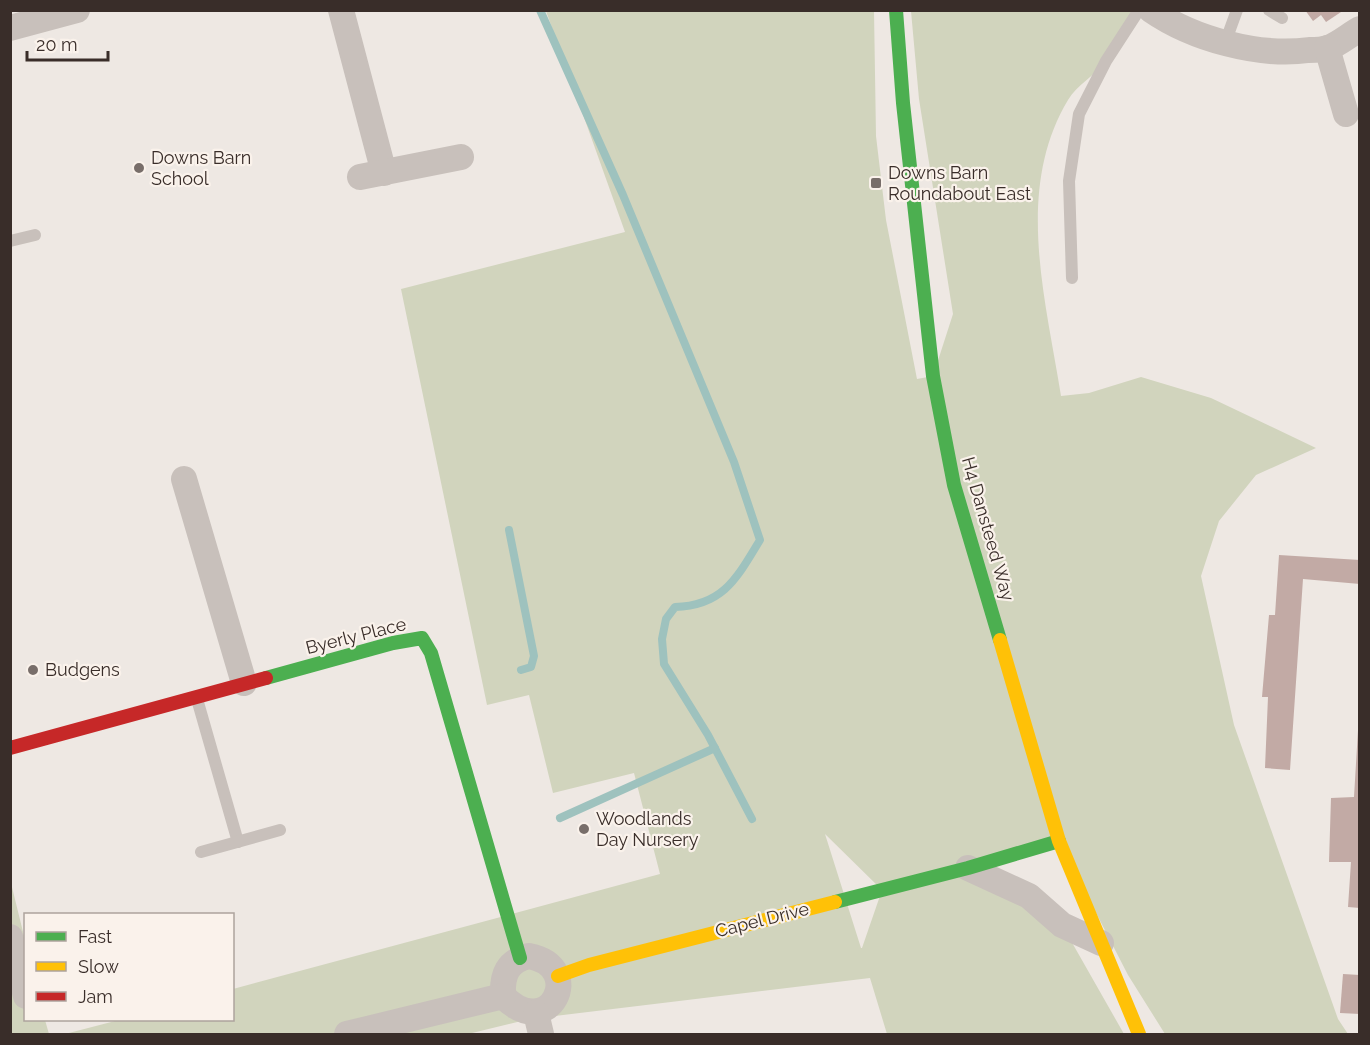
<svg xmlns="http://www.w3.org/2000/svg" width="1370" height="1045" font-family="Raleway,sans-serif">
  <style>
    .green { fill: #d1d4bd; fill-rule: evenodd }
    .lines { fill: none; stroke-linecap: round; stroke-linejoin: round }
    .stream { stroke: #9ec2be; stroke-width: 8 }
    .building { fill: #c2aaa5 }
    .lane { stroke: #c8c0bb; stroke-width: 12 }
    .street { stroke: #c8c0bb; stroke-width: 26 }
    .fast { stroke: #4caf50; stroke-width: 14 }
    .slow { stroke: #ffc107; stroke-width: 14 }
    .jam { stroke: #c62828; stroke-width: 14 }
    .poi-dot { fill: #786e6a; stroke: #faf2eb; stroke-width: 2 }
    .labels { text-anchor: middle; stroke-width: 4.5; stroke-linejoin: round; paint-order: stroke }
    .poi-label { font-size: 18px; fill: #392d29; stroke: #faf2eb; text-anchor: start }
    .street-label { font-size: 18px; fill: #392d29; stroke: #faf2eb }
  </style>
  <rect width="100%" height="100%" fill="#eee8e3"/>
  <g class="green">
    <path d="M546,11H874L876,136L886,220L917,379L933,376L953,314L919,99L911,11H1139C1128,27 1119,45 1107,61C1095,75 1077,85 1068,100C1014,190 1046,300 1061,396L1089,393L1141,377L1211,398L1316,448L1256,475L1219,521L1201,576L1234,725L1338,1019L1348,1034H1165L1128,975L1059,841L969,868L1062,925L1124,1034H887L870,978L530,1019L468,1034H65L119,1020H232L233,989L660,874L634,773L553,793L529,695L487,705L401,289L625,232ZM825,834L882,890L862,948H861Z"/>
    <polygon points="10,879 25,940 26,1020 45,1020 49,1034 11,1034"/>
  </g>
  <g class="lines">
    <g class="stream">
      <path d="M540,10L623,195L734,462L760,540C737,578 723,606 675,607L666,619L662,639L664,664L708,735L752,819"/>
      <polyline points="509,530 534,656 531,667 521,670"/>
      <polyline points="560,818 715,748"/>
    </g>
  </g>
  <g class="building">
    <polygon points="1305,10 1344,10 1326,22 1321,15 1313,21"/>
    <polygon points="1279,555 1360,560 1360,584 1303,579 1290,770 1265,768 1268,697 1262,697 1269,615 1275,615"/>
    <polygon points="1358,730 1360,730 1360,908 1348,907 1351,862 1329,862 1331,798 1354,797"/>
    <polygon points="1343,974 1360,975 1360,1014 1340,1013"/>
  </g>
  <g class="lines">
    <g class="lane">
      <polyline points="1269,10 1282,18"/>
      <polyline points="1225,43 1237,10"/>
      <polyline points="10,241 35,235"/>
      <polyline points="1072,278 1069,181 1079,114 1106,61 1139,10"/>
      <polyline points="197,699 238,842"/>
      <polyline points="201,852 280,830"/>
    </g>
    <g class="street">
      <polyline points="341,10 384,173"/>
      <path d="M1151,10C1193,39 1259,57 1309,50C1315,50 1322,50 1328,48C1339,44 1349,35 1360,29"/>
      <polyline points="10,28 77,10"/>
      <polyline points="1327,48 1346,114"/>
      <polyline points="360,177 461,157"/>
      <polyline points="184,479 244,683"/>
      <polyline points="968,868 1029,896 1062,925 1101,943"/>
      <polyline points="10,937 26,996"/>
      <path d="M529,956C587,967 549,1044 503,996C502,975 507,961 529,956Z"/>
      <polyline points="536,1013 541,1034"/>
      <polyline points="347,1034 503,996"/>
    </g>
    <g class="fast">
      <polyline points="896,10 903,103 933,376 954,485 1000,640"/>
      <polyline points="266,678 393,643 422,638 431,653 520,958"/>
      <polyline points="835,902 968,868 1059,841"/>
    </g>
    <g class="slow">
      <polyline points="1000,640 1059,841 1139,1034"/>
      <polyline points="558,976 589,965 835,902"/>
    </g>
    <polyline class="jam" points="10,748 266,678"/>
  </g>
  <g class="poi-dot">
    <circle cx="139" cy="168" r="6"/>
    <rect x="870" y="177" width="12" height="12" rx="3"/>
    <circle cx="33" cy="670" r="6"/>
    <circle cx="584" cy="829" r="6"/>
  </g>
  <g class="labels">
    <g class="poi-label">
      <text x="151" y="164">Downs Barn<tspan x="151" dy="21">School</tspan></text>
      <text x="888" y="179">Downs Barn<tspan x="888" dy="21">Roundabout East</tspan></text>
      <text x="45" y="676">Budgens</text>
      <text x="596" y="825">Woodlands<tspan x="596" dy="21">Day Nursery</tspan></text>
    </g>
    <g class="street-label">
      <text transform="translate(988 529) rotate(74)" y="6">H4 Dansteed Way</text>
      <text transform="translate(356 636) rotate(-14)" y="6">Byerly Place</text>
      <text transform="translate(762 920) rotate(-14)" y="6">Capel Drive</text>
    </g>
  </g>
  <rect width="1370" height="1045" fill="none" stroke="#392d29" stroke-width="24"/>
  <rect x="24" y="913" width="210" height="108" fill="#faf2eb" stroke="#ada39d" stroke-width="1.5"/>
  <rect x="36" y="932" width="30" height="9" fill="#4caf50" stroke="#ada39d" stroke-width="1.5"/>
  <text x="78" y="943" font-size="18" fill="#392d29">Fast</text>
  <rect x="36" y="962" width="30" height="9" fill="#ffc107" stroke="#ada39d" stroke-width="1.5"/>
  <text x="78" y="973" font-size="18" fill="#392d29">Slow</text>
  <rect x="36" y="992" width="30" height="9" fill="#c62828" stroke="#ada39d" stroke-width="1.5"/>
  <text x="78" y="1003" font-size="18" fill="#392d29">Jam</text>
  <path d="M27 51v9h81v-9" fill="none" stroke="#392d29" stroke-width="3"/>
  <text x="36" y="51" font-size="18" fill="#392d29" stroke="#faf2eb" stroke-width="4.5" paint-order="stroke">20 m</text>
</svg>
